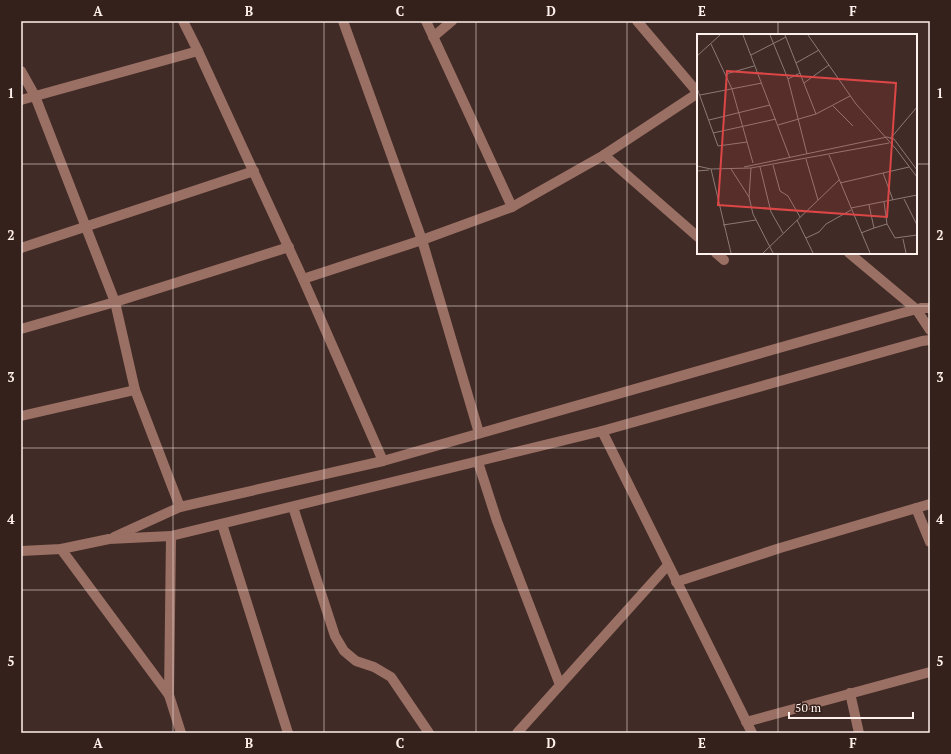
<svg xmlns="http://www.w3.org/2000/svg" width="951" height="754" font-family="'PT Serif',serif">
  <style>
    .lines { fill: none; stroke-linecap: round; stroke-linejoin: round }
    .minor { stroke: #9a6f64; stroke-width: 10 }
    .grid { fill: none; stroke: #fff1ed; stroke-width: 1; stroke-opacity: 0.55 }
    .inset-road { fill: none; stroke: #8c7a76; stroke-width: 1 }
    .view { fill: #dc4646; fill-opacity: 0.15; stroke: #dc4646; stroke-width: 2 }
    .inset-edge { fill: none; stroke: #fff1ed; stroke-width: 2 }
    .neatline { fill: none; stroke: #fff1ed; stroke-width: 1.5 }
    .grid-label { font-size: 13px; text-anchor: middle; font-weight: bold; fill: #fff1ed }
  </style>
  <rect width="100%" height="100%" fill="#402b26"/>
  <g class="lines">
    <g class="minor">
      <polyline points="183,21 198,51 303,279 383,461"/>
      <polyline points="343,21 422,240 479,433"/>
      <polyline points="426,21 512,207"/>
      <polyline points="637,21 698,93"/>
      <polyline points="433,37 452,21"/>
      <polyline points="21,71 35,96 115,302 135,390 180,507"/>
      <polyline points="21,100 198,51"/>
      <polyline points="604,155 698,237"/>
      <polyline points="21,248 254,171"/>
      <polyline points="716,253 724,260"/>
      <polyline points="849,253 916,309 930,330"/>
      <polyline points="303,279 422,240 512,207 604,155 698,93"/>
      <polyline points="21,329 115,302 289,247"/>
      <polyline points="21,416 135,390"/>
      <polyline points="602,431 752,733"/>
      <polyline points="478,462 497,521 560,685"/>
      <polyline points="293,507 335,636 344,651 356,661 374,667 391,677 429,733"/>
      <polyline points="916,508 930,542"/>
      <polyline points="222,524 288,733"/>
      <polyline points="114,537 180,507 383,461 898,314 921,308 930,308"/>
      <polyline points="61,549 169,695 171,536"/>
      <polyline points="21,551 61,549 109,539 171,536 602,431 922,341 930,340"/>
      <polyline points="676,582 780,548 930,504"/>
      <polyline points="850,693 859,733"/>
      <polyline points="169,695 181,733"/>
      <polyline points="746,722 930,672"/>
      <polyline points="517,733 668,565"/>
    </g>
  </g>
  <path class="grid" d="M173,21V733M324,21V733M476,21V733M627,21V733M778,21V35M21,164H698M916,164H930M778,253V733M21,306H930M21,448H930M21,590H930"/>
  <g transform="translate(697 34)">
    <rect width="220" height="220" fill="#402b26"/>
    <path class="inset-road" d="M46,1L93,124M73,1L91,45L110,120M88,1L119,80M111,1L159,70L199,115L220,143M14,10L35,55L56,129M54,21L89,3M0,22L23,1M99,29L122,16M29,40L57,32M91,45L103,39M107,49L132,31M0,54L21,112L50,108M3,61L65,49M136,72L156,92M12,86L73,71M81,91L119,80L153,62M16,99L79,85M193,105L220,73M132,121L173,219M109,125L121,166M76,131L83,157L91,162L103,183M0,132L14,135M47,133L190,103L197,105L220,136M63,133L74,178L86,199M34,135L52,163L54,134M0,137L12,136M186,139L196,166M143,149L212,133M52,163L56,180L76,219M207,165L220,191M187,168L190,190L198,204L220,201M154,174L220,161M100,186L116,219M26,191L59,186M177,194L190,190M164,199L177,194L172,171M109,204L122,198L129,190L154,176M206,205L209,219M34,219L14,135L54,134L192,109M66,219L142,146"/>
    <path class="view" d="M30,37L199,49L190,183L21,171Z"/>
    <rect width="220" height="220" class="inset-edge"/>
  </g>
  <rect width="951" height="754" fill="none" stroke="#35211c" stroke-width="44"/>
  <path d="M789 712v6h124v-6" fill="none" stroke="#fff1ed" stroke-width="2"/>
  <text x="795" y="712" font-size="12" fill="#fff1ed" stroke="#35211c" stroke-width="3" paint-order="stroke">50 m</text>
  <rect x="22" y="22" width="907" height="710" class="neatline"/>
  <g class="grid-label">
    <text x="98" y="16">A</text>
    <text x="249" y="16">B</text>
    <text x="400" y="16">C</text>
    <text x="551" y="16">D</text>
    <text x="702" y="16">E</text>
    <text x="853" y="16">F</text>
    <text x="11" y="98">1</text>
    <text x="940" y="98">1</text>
    <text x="11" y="240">2</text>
    <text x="940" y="240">2</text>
    <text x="11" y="382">3</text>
    <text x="940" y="382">3</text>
    <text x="11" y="524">4</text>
    <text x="940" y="524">4</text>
    <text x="11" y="666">5</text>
    <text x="940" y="666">5</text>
    <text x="98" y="748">A</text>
    <text x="249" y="748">B</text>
    <text x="400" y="748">C</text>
    <text x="551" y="748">D</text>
    <text x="702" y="748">E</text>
    <text x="853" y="748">F</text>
  </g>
</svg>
